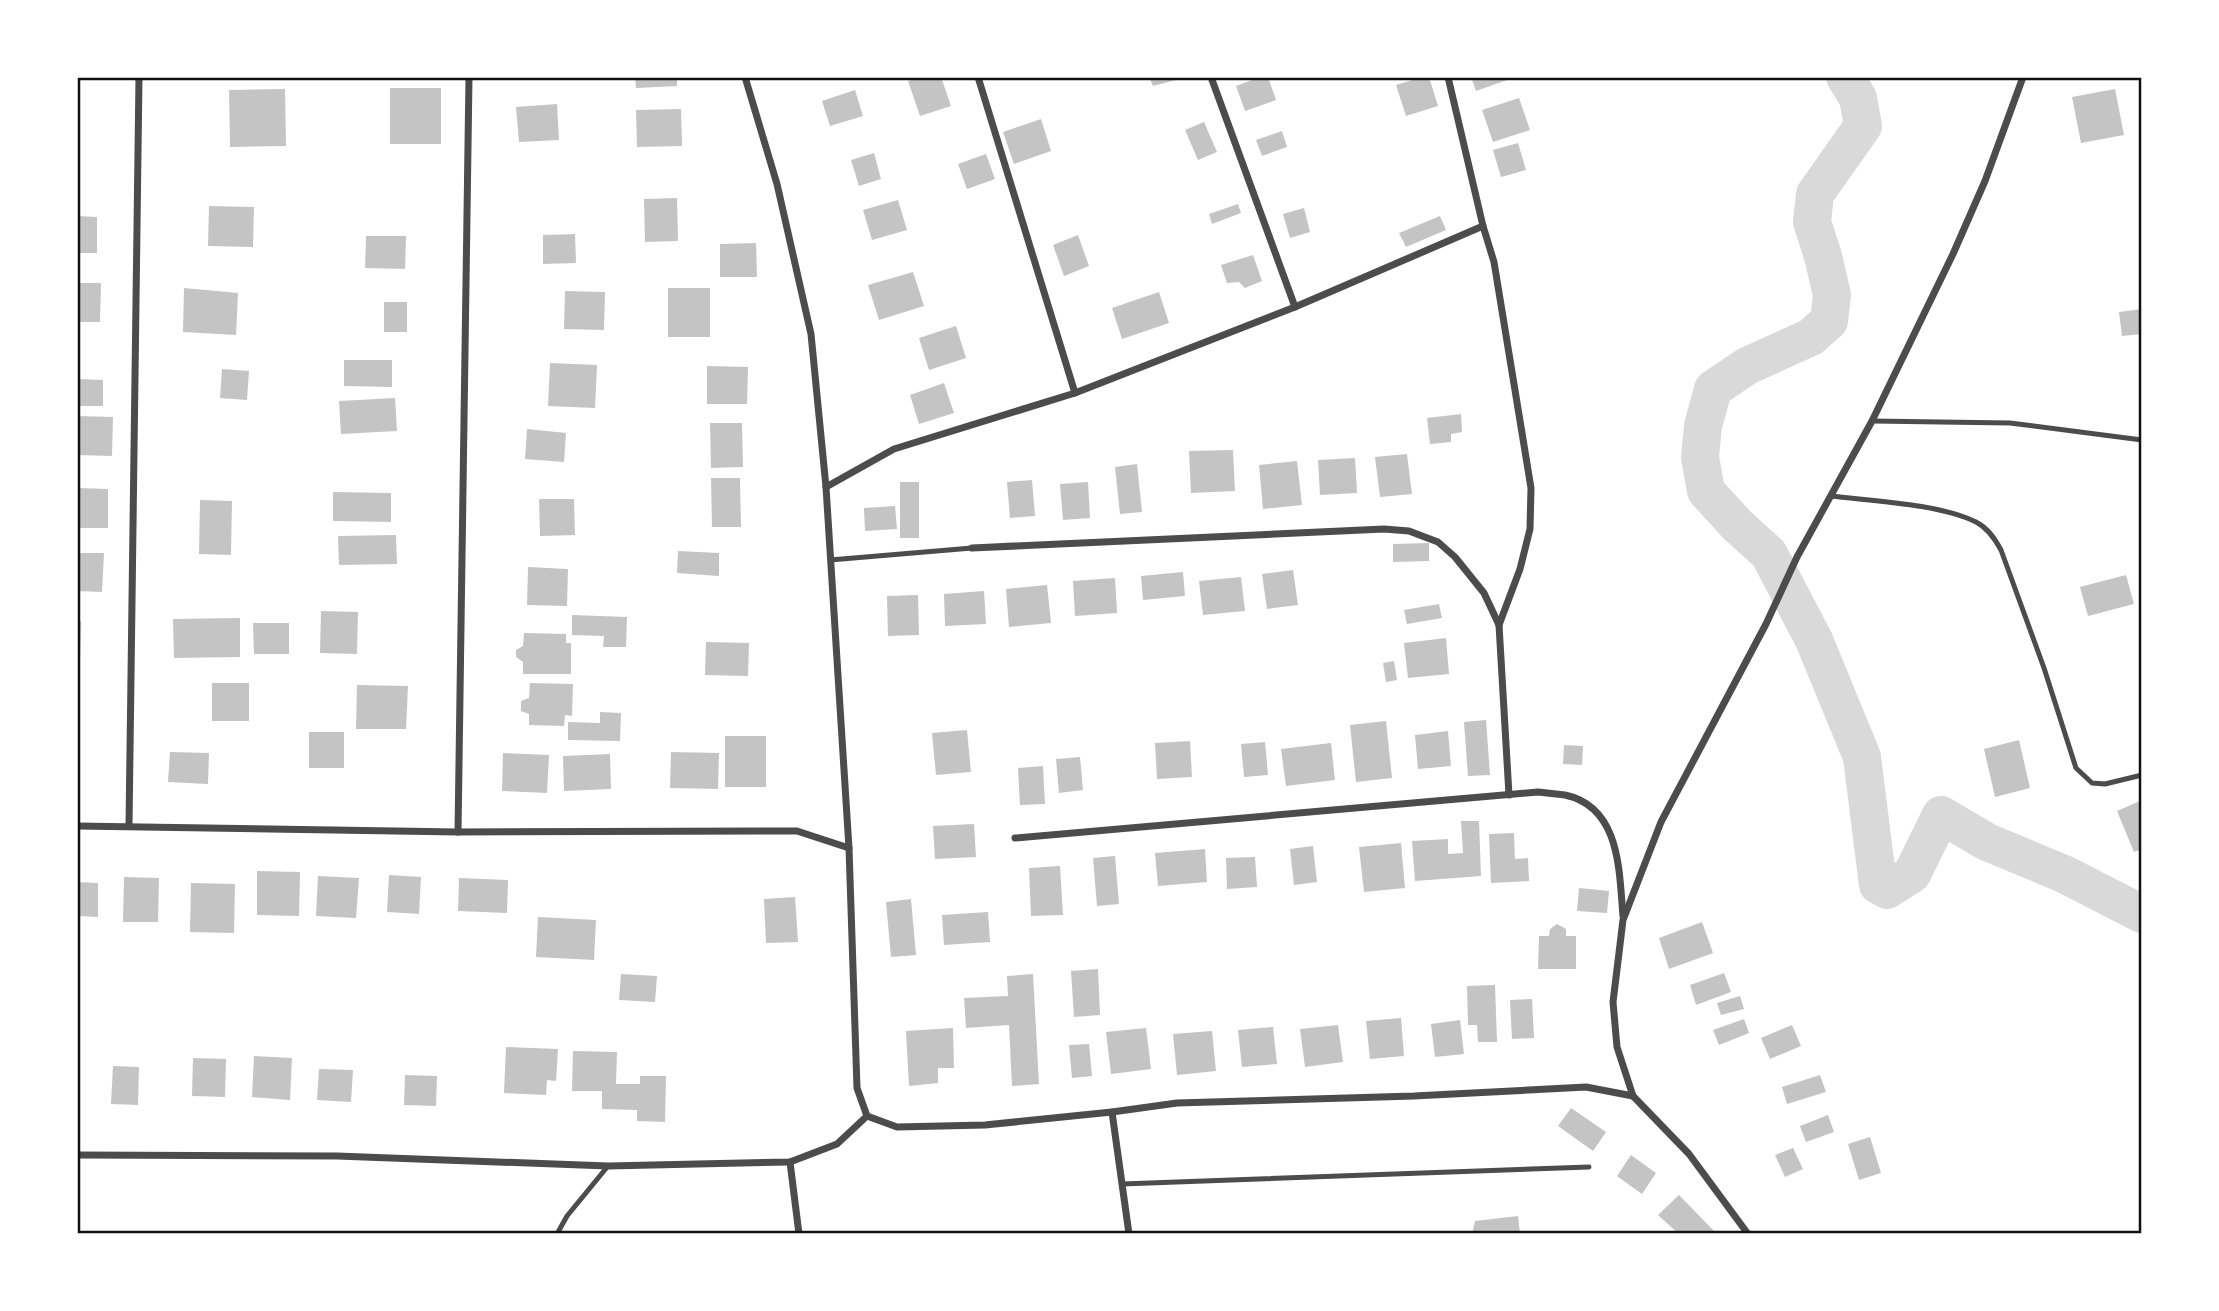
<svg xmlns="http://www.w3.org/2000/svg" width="2219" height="1311" font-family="'PT Sans Narrow',sans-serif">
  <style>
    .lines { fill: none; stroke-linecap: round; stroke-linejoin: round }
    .river { stroke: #d9d9d9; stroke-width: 38 }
    .building { fill: #c4c4c4 }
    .service { stroke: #4c4c4c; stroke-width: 5 }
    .minor { stroke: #4c4c4c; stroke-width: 7 }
    .neatline { fill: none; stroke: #111; stroke-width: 2.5 }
  </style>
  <rect width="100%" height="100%" fill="#fff"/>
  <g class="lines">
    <polyline class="river" points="1845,77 1858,98 1863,126 1815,194 1812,222 1823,256 1832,295 1829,321 1811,337 1747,366 1713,389 1703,426 1700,457 1706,491 1737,525 1769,554 1814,640 1862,757 1878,885 1887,890 1912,874 1941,815 1987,842 2064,874 2142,914"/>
  </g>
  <g class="building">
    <polygon points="635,77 677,77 677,86 636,88"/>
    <polygon points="920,77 941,77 951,106 920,116 908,81"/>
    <polygon points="1149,77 1183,77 1184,78 1153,86"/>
    <polygon points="1260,77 1268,77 1276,100 1245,111 1236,86"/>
    <polygon points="1422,77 1429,77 1438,106 1406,116 1396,85"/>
    <polygon points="1471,77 1506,77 1507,80 1476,91"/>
    <rect x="390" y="88" width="51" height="56"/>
    <polygon points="285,89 286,146 230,147 229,90"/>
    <polygon points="2115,89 2124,135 2081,143 2072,97"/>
    <polygon points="855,90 863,116 830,126 822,101"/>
    <polygon points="1519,98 1530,130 1493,142 1482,110"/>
    <polygon points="557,104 559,140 519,142 516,107"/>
    <polygon points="681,109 682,146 637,147 636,110"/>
    <polygon points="1041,119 1051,151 1014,164 1003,132"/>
    <polygon points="1204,122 1217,152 1198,160 1185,130"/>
    <polygon points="1282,131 1287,147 1262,156 1256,140"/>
    <polygon points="1518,143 1526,170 1501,177 1493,150"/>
    <polygon points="874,153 881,179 859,186 851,160"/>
    <polygon points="986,154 995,179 967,189 958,164"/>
    <polygon points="677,198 678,241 645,242 644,199"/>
    <polygon points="898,200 907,230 872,240 863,210"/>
    <polygon points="1238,204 1241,213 1212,224 1209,214"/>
    <polygon points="209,206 254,207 253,247 208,246"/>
    <polygon points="1304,208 1310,232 1290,238 1283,214"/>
    <polygon points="77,216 97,217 97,253 77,253"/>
    <polygon points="1440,216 1446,230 1406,247 1399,233"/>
    <polygon points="575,234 576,263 543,264 543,235"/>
    <polygon points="1078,235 1089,266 1064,276 1053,245"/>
    <polygon points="366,236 406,236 405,269 365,268"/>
    <polygon points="756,243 757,277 720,277 720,244"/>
    <polygon points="1253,255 1262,281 1245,288 1239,282 1227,283 1221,265"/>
    <polygon points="913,272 924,306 879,320 868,285"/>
    <polygon points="77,283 101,283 100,322 77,322"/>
    <polygon points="184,288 238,293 236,335 183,332"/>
    <rect x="668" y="288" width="42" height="49"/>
    <polygon points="565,291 605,292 604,330 564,329"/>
    <polygon points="1159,292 1169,323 1122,339 1112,308"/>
    <rect x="384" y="302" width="23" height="30"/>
    <polygon points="2142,309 2142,334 2122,336 2119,312"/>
    <polygon points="956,326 966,358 929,370 919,338"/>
    <polygon points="344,360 392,360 392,387 344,386"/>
    <polygon points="550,363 597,365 595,408 548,406"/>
    <polygon points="707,366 748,367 747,404 707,404"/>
    <polygon points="222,369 249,371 247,400 220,398"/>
    <polygon points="79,379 103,380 103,406 78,406"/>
    <polygon points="944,383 954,413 919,424 910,395"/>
    <polygon points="395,398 397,431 341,434 339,401"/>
    <polygon points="1461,414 1462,432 1451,434 1451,442 1430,444 1427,418"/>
    <polygon points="77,416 113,417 112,456 77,455"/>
    <polygon points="710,423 742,423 743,467 711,468"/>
    <polygon points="527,429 566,433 564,462 525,459"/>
    <polygon points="1233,450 1235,491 1191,493 1189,451"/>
    <polygon points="1407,454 1412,494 1380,497 1375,457"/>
    <polygon points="1355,458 1357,493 1320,495 1318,460"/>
    <polygon points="1297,461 1302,505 1263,509 1259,465"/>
    <polygon points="1137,464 1142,512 1120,514 1115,467"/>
    <polygon points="711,478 740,478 741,527 712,527"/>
    <polygon points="1032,480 1035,516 1010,518 1007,482"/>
    <rect x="900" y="482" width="19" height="56"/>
    <polygon points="1088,482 1090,518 1063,520 1060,484"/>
    <polygon points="77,488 108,489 108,528 77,528"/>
    <polygon points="333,492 391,493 391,522 333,521"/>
    <polygon points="539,499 574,499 575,535 540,536"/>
    <polygon points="200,500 232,501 231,555 199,554"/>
    <polygon points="895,506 897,529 865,531 864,508"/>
    <polygon points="396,535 397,564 339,565 338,536"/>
    <polygon points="1429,543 1429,561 1393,562 1393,544"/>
    <polygon points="678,551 719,553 719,576 677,573"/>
    <polygon points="77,553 104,553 102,592 77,591"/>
    <polygon points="528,567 568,569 567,606 527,605"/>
    <polygon points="1293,570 1298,605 1267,609 1262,574"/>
    <polygon points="1183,572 1185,596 1143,600 1141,576"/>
    <polygon points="2126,575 2134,604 2088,616 2080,587"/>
    <polygon points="1241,577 1245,611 1203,615 1199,581"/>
    <polygon points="1115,578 1117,613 1075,616 1073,581"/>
    <polygon points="1047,585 1051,623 1009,627 1006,589"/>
    <polygon points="984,591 986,624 945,626 944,594"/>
    <polygon points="918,595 919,635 888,636 887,596"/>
    <polygon points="1439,604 1442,618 1407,624 1404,610"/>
    <polygon points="321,611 358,612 357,654 320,653"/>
    <polygon points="572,615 627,617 626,647 603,647 604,636 572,635"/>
    <polygon points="240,618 240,657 174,658 173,619"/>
    <polygon points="77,621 81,621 80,664 77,664"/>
    <polygon points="253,623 289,623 289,654 254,654"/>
    <polygon points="524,633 566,634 566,643 571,643 571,674 523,674 523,662 516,657 516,650 523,646"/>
    <polygon points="1446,638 1449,674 1408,678 1404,643"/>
    <polygon points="706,642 749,643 748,676 705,675"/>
    <polygon points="1394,661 1397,680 1386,682 1383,663"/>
    <rect x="212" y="683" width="37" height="38"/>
    <polygon points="530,683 573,684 572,716 565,715 564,726 529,725 529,714 521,711 521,701 529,698"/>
    <polygon points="77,684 80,684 79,732 77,732"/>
    <polygon points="357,685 408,686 406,729 356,729"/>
    <polygon points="600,712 621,713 620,741 568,740 568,722 600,723"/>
    <polygon points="1486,720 1490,775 1468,776 1464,722"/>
    <polygon points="1386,721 1392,778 1356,782 1350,725"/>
    <polygon points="967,730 971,772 936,775 932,733"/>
    <polygon points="1448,731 1451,766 1418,769 1415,735"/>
    <rect x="309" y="732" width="35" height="36"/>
    <rect x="725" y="736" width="41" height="51"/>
    <polygon points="2019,740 2030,788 1995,797 1984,749"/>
    <polygon points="1190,741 1192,777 1157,779 1155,743"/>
    <polygon points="1265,742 1268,775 1244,777 1241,744"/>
    <polygon points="1331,743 1335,780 1286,786 1281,749"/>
    <polygon points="1564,745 1583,746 1582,765 1563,764"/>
    <polygon points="170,752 209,753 208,784 168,782"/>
    <polygon points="671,752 719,753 718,789 670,788"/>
    <polygon points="503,753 549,755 547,793 502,791"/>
    <polygon points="610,754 611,789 564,791 563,756"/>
    <polygon points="1080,757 1083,790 1059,793 1056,759"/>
    <polygon points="1043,766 1045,804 1020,805 1018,768"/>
    <polygon points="2140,801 2142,849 2134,852 2117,811"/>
    <polygon points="1461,821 1479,821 1481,876 1415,881 1412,841 1448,839 1448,854 1463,853"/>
    <polygon points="974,824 976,857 935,859 933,826"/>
    <polygon points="1514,833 1515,859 1528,858 1529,881 1491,883 1489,834"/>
    <polygon points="1401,843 1405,888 1364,892 1359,847"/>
    <polygon points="1313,846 1317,882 1294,885 1290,849"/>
    <polygon points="1205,849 1207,882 1158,886 1155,853"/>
    <polygon points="1115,856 1119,904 1097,906 1093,858"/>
    <polygon points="1255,857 1257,887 1227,889 1226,858"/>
    <polygon points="1060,866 1063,915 1031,916 1029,868"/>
    <polygon points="257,871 300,872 299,916 257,915"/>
    <polygon points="389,875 421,877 419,914 387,912"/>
    <polygon points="318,876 359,878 356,918 316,916"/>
    <polygon points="124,877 159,878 158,922 123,922"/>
    <polygon points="459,878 508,880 507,913 458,911"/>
    <polygon points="77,882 98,883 98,917 77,916"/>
    <polygon points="191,883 235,884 234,933 190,932"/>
    <polygon points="1579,888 1609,891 1607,913 1577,911"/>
    <polygon points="795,897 798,942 766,943 764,899"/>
    <polygon points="911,899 916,955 891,957 886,902"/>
    <polygon points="988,912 990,942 944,945 942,915"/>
    <polygon points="538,917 596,920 594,960 536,957"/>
    <polygon points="1702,922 1713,953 1669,969 1659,938"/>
    <polygon points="1557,924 1566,929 1566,936 1576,936 1576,969 1538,969 1539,936 1549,936 1550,929"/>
    <polygon points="1098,969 1100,1015 1074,1017 1071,971"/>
    <polygon points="1724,973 1731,992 1696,1005 1690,985"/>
    <polygon points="621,974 657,976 655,1002 619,1000"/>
    <polygon points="1033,974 1039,1084 1012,1086 1009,1025 966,1028 964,998 1008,996 1007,976"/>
    <polygon points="1495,985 1497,1042 1478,1042 1477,1025 1468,1025 1467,986"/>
    <polygon points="1740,996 1744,1009 1721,1015 1717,1003"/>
    <polygon points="1532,999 1534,1038 1512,1039 1510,1000"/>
    <polygon points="1401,1018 1404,1056 1370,1059 1366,1021"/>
    <polygon points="1744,1019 1749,1033 1719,1045 1713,1030"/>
    <polygon points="1460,1020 1464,1054 1435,1057 1431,1024"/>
    <polygon points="1338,1025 1343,1062 1305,1067 1300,1029"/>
    <polygon points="1792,1025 1801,1046 1770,1059 1761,1038"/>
    <polygon points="1273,1027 1277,1064 1242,1067 1238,1030"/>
    <polygon points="953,1028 954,1068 938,1068 938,1083 909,1086 906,1031"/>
    <polygon points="1146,1028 1151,1069 1111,1074 1106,1032"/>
    <polygon points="1212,1031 1216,1071 1177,1075 1173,1034"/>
    <polygon points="1089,1044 1092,1076 1072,1078 1069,1045"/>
    <polygon points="506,1047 558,1049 556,1081 547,1080 546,1095 504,1093"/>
    <polygon points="573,1051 617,1052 616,1084 640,1084 640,1076 666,1076 665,1122 637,1121 637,1110 602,1109 602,1091 572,1091"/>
    <polygon points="254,1056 292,1058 290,1100 252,1097"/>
    <polygon points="193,1058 226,1059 225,1097 192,1096"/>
    <polygon points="113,1066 139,1067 138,1105 111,1104"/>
    <polygon points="77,1068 80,1068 80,1103 77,1102"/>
    <polygon points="319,1069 353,1070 351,1102 317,1100"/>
    <polygon points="405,1075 437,1076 436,1106 404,1105"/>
    <polygon points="1820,1075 1826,1092 1787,1104 1782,1087"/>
    <polygon points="1571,1108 1606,1132 1593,1151 1558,1126"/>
    <polygon points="1828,1115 1834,1132 1806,1142 1800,1126"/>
    <polygon points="1870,1137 1881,1173 1859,1180 1848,1144"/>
    <polygon points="1793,1148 1803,1169 1785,1177 1775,1155"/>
    <polygon points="1631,1155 1656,1173 1642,1194 1617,1176"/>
    <polygon points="1679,1195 1714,1231 1710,1234 1679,1234 1658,1215"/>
    <polygon points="1518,1216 1520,1234 1472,1234 1475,1221"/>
  </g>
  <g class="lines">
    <g class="service">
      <polyline points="1872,421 2010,423 2142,440"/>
      <path d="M1831,496C1872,501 1940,504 1976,522C1988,528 1995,539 2001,550L2044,668L2076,768L2092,783L2105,784L2142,775"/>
      <polyline points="830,560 972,548"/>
      <polyline points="1122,1184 1589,1167"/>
      <polyline points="557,1234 567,1216 608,1166"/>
    </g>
    <g class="minor">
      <polyline points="745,77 777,184 811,334 826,487 849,848 857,1088 867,1116"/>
      <polyline points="978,77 1075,393"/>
      <polyline points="1211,77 1295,307"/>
      <polyline points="1483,226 1494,262 1531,488 1530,529 1520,569 1499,625"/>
      <polyline points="826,487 894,449 1075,393 1295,307 1483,226 1448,77"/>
      <polyline points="972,548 1384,529 1409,531 1438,542 1455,557 1484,593 1499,625 1509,795"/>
      <polyline points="77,826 458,832 797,831 849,848"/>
      <polyline points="129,826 139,77"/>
      <polyline points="458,832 469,77"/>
      <path d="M1015,838L1538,792C1547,793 1556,794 1565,795C1621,807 1619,872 1623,916"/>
      <polyline points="1112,1112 1129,1234"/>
      <polyline points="867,1116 897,1127 985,1125 1112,1112 1177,1103 1414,1096 1586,1087 1633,1096"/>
      <polyline points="77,1155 337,1156 608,1166 790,1162 837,1144 867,1116"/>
      <polyline points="790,1162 799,1234"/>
      <polyline points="1748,1234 1689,1154 1633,1096 1617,1047 1613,1002 1623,920 1661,822 1766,624 1797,557 1872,421 1953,254 1985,181 2023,77"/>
    </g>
  </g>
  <rect width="2219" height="1311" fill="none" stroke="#ffffff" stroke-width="158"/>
  <rect x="79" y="79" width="2061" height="1153" class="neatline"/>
</svg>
